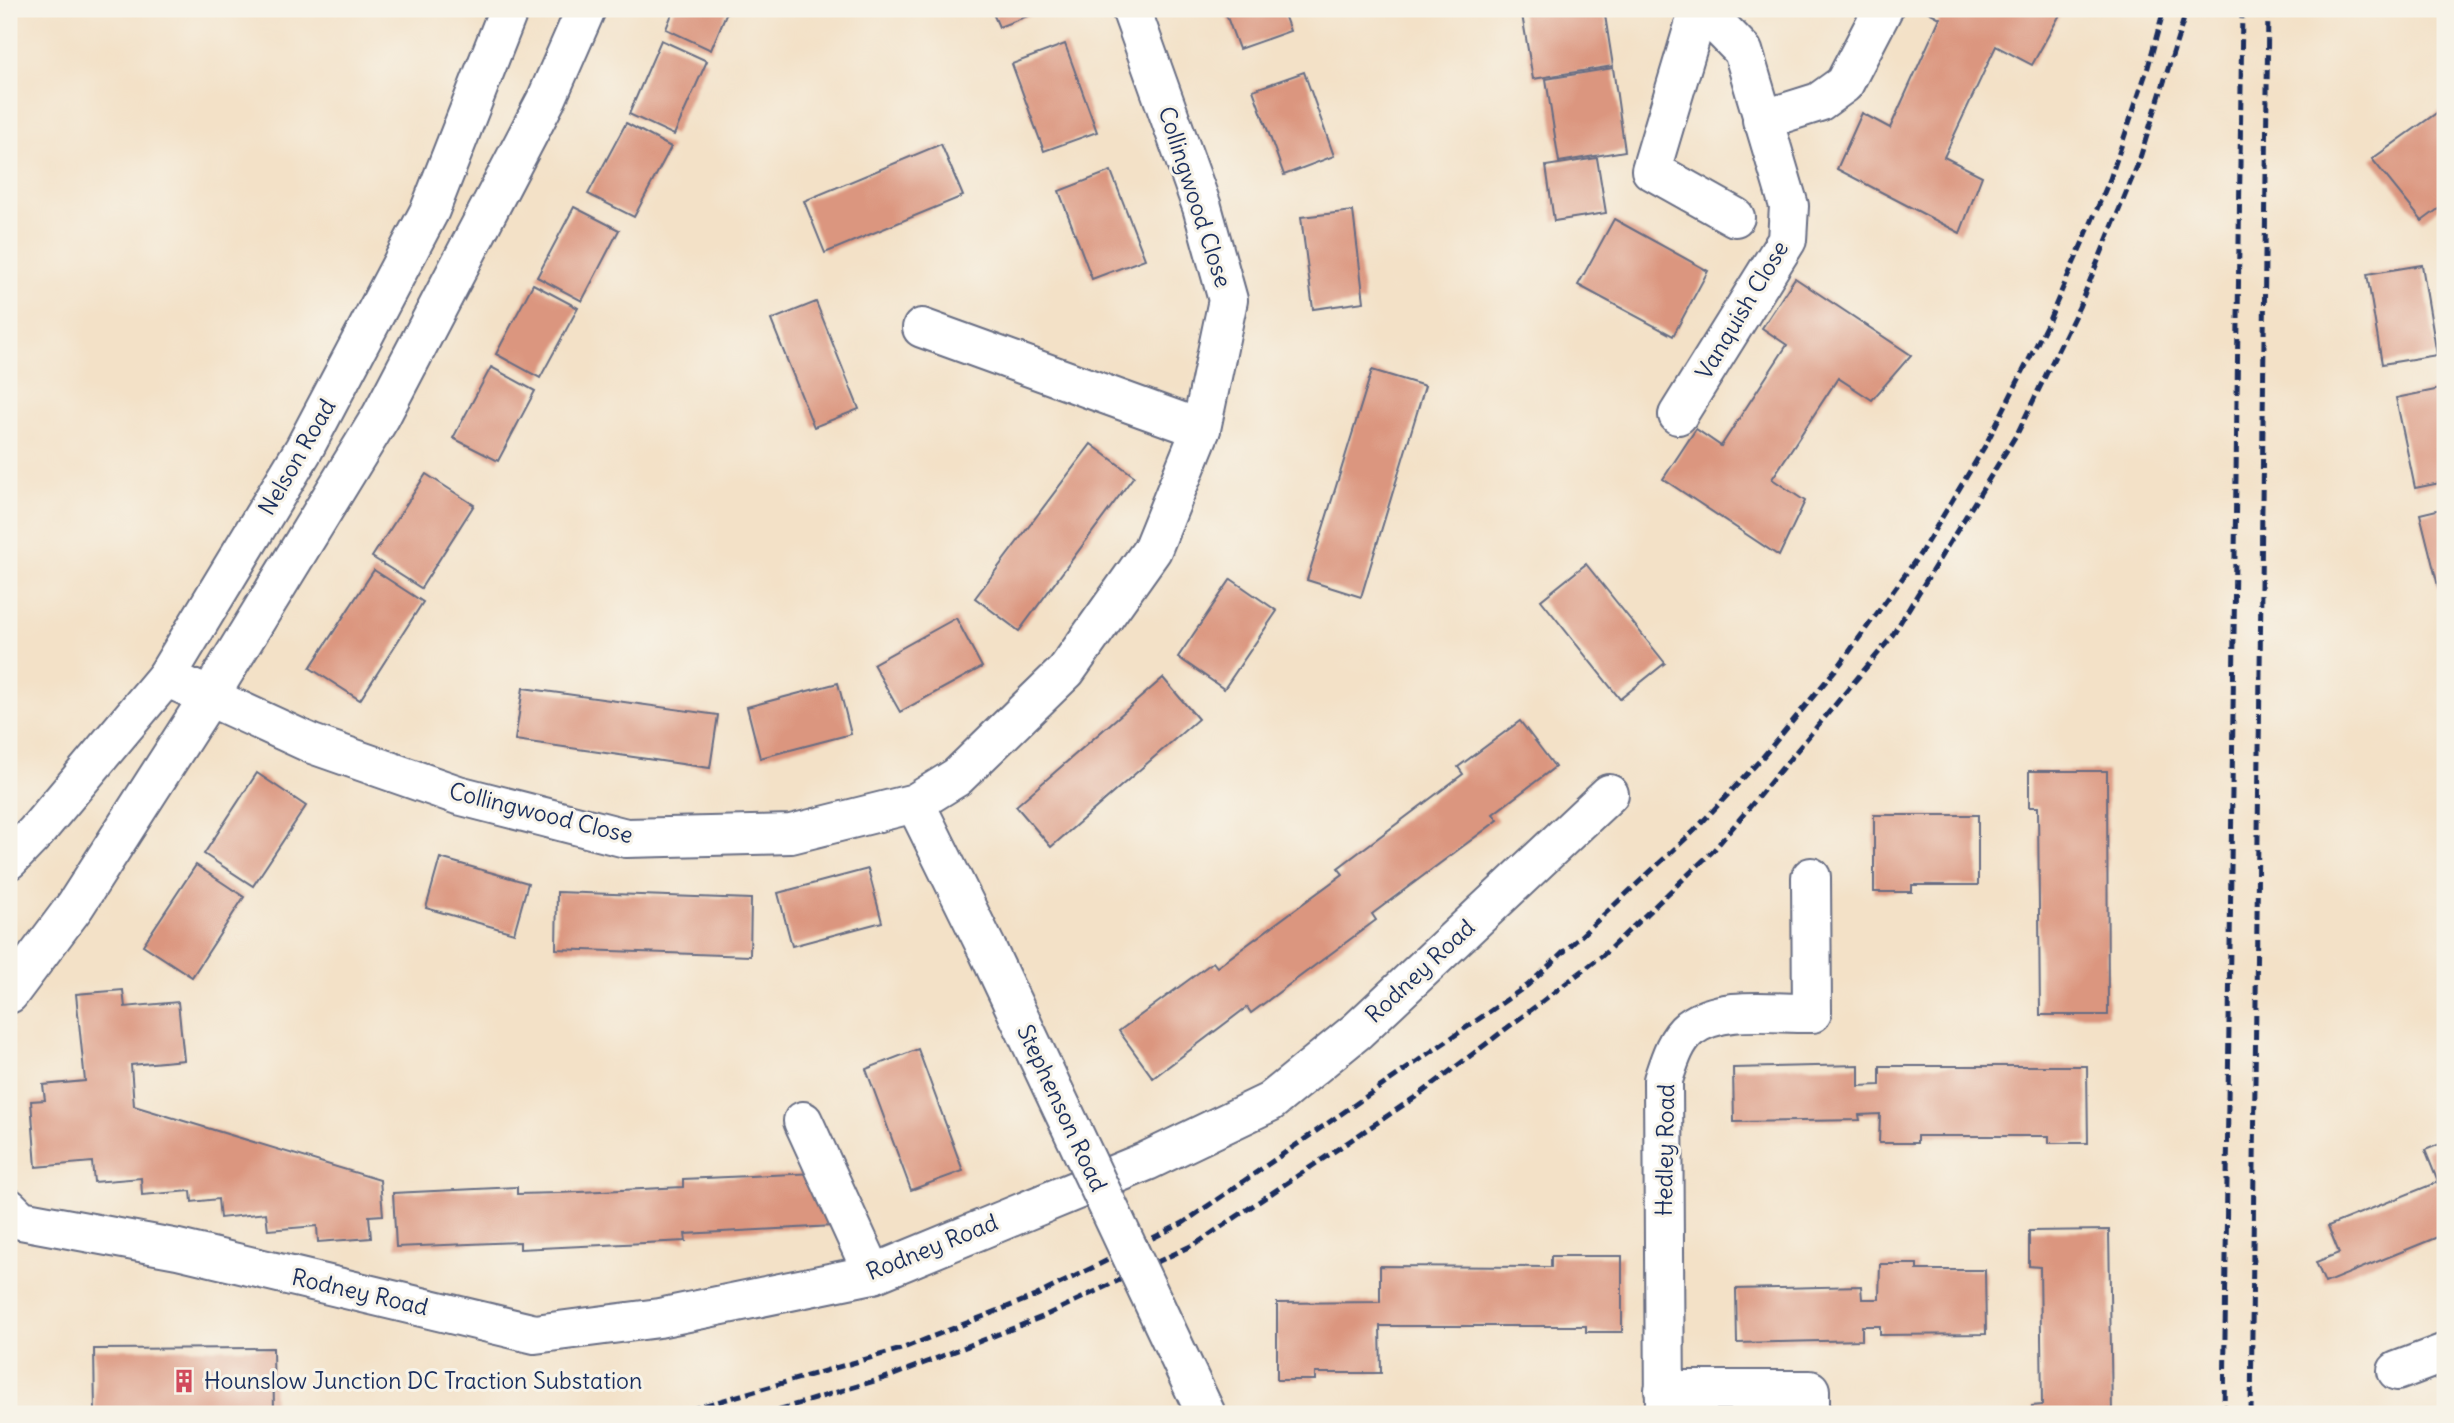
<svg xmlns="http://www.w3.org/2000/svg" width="2454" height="1423" font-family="Delius,sans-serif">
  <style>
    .building { fill: #db967f }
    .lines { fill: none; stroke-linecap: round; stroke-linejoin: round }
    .minor-casing { stroke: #676d83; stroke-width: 42 }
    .major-casing { stroke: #676d83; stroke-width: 42 }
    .minor { stroke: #fff; stroke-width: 38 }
    .major { stroke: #fff; stroke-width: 38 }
    .rail { stroke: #1b2f5e; stroke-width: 5; stroke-dasharray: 10 5; stroke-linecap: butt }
    .minor-bridge-casing { stroke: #676d83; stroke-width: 42; stroke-linecap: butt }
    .minor-bridge { stroke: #fff; stroke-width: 38 }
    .labels { text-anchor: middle; stroke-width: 6; stroke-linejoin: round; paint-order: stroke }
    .street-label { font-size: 23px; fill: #1b2f5e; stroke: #f7f3e8 }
    .poi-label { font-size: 23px; fill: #1b2f5e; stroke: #f7f3e8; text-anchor: start }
  </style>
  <rect width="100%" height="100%" fill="#f7f3e8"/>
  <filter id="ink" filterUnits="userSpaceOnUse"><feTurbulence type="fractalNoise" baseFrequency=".0143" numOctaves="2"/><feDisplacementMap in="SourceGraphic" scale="14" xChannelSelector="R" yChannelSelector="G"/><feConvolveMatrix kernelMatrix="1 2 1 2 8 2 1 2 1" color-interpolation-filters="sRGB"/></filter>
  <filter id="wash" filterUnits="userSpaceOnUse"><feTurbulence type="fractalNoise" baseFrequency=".00686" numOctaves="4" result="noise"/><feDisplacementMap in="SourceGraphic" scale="28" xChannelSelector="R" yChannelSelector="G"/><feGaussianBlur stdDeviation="1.57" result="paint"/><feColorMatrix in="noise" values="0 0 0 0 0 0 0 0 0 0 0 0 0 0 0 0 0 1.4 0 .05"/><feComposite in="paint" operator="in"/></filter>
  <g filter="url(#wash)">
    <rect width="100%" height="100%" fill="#f3e1c7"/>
    <g id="blocks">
      <g class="building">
        <polygon points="674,9 728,9 711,50 666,29"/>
        <polygon points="991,9 1046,9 999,27"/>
        <polygon points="1224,9 1282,9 1290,31 1239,49"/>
        <polygon points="1521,9 1604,9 1613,66 1533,79"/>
        <polygon points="1923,9 2062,11 2032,65 1996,46 1944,157 1982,176 1960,233 1837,169 1862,113 1890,128 1940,18"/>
        <polygon points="661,40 707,61 674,135 629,114"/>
        <polygon points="1065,44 1097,132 1044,151 1012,64"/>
        <polygon points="1613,68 1625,151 1559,162 1546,79"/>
        <polygon points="1304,72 1334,156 1284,175 1253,90"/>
        <polygon points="2445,107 2445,204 2422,221 2372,159"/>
        <polygon points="626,123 671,147 634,217 588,194"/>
        <polygon points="941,144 963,196 825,253 804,201"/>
        <polygon points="1597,158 1606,213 1554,221 1546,166"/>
        <polygon points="1111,171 1145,259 1092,279 1059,191"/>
        <polygon points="574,207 619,230 582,301 537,277"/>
        <polygon points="1353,211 1364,302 1313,309 1301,217"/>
        <polygon points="1614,219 1708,271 1673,336 1578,285"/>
        <polygon points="2422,265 2437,355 2382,364 2367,274"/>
        <polygon points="1795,278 1911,355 1872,400 1838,378 1772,479 1805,501 1779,556 1663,479 1696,429 1721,446 1787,345 1762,328"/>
        <polygon points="533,284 578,308 540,378 496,354"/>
        <polygon points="816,302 859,409 814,427 771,320"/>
        <polygon points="491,367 535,391 498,461 453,438"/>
        <polygon points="1372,370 1425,386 1361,597 1307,580"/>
        <polygon points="2445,388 2445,482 2415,488 2396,398"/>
        <polygon points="1091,444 1134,476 1019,631 975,598"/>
        <polygon points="426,474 474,505 421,588 372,557"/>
        <polygon points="2445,508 2445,601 2442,602 2420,514"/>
        <polygon points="1586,564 1665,663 1620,699 1541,600"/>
        <polygon points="374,570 423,602 360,700 310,668"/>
        <polygon points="1231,579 1277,611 1224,689 1178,657"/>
        <polygon points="956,618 982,667 900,712 873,664"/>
        <polygon points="1163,678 1198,719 1051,847 1016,806"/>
        <polygon points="838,683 851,734 760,758 747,707"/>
        <polygon points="523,688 718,715 710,768 515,740"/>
        <polygon points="1520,721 1555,767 1493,814 1498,820 1372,914 1376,920 1251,1013 1247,1007 1153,1078 1119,1031 1213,962 1217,967 1343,874 1338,868 1463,774 1458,767"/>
        <polygon points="2029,771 2107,771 2108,1015 2040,1015 2038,807 2029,807"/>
        <polygon points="257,773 306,806 253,886 204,854"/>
        <polygon points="1874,815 1978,815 1978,885 1912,885 1912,892 1874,892"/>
        <polygon points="440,858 528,883 514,933 426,908"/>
        <polygon points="196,865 244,897 192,977 143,945"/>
        <polygon points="868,869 882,922 792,946 778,893"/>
        <polygon points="557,892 751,899 750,956 556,949"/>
        <polygon points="123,990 125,1007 178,1002 184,1060 131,1065 134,1106 380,1180 383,1215 369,1216 371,1238 318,1242 317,1226 268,1230 266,1213 220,1218 218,1199 192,1202 191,1191 142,1195 141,1178 94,1182 92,1162 36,1167 31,1101 45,1100 43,1085 85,1081 76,994"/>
        <polygon points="918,1049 963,1171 911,1190 866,1069"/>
        <polygon points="1859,1065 1859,1086 1880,1085 1880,1066 2087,1066 2088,1143 2049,1143 2049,1136 1917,1136 1917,1143 1879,1143 1880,1114 1859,1115 1860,1120 1734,1122 1733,1068"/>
        <polygon points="2445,1142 2445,1234 2325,1283 2316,1262 2339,1253 2328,1226 2438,1182 2425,1150"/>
        <polygon points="817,1173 833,1226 685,1234 686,1241 520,1249 520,1242 396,1247 393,1193 517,1187 517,1194 559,1193 683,1187 683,1179"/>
        <polygon points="2109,1230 2112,1414 2032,1414 2032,1406 2042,1405 2040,1267 2029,1266 2029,1231"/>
        <polygon points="1551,1256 1622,1256 1622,1332 1586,1332 1586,1326 1380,1326 1381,1373 1315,1373 1315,1380 1277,1380 1277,1303 1380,1302 1380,1266 1551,1267"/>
        <polygon points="1880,1264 1917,1264 1917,1270 1985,1270 1986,1334 1880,1335 1880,1326 1862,1326 1862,1340 1737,1343 1736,1289 1861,1286 1862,1299 1879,1299"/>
        <polygon points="273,1348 274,1412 95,1413 94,1349"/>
      </g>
    </g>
  </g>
  <g filter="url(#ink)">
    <use href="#blocks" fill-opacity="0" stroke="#676d83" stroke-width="2"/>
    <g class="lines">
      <g class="minor-casing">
        <g id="minor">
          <polyline points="1699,9 1651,170 1735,217"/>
          <polyline points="1762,120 1819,102 1844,84 1883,9"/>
          <polyline points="922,328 1201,429"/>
          <polyline points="1678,415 1787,240 1789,206 1743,51 1702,9"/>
          <polyline points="166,677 312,744 458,795 626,838 791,834 915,803 957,777 1066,671 1152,550 1201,429 1228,300 1202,207 1131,9"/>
          <polyline points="915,803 987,949"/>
          <polyline points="9,994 75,906 209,697 381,416 547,98 586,9"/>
          <polyline points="803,1121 873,1274"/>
          <polyline points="9,1208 21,1220 178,1249 535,1334 659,1318 873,1274 1147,1161 1270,1102 1357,1031 1609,794"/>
          <polyline points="2397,1371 2445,1353"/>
          <polyline points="1664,1390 1810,1390 1810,1414"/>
          <path d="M1665,1414L1663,1080C1669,1062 1675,1040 1690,1028C1722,1004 1775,1014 1812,1013L1811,877"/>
        </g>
      </g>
      <g class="major-casing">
        <polyline id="major" points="9,860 36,832 166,677 304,449 430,210 509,9"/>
      </g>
      <use href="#minor" class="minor"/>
      <use href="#major" class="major"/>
      <g class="rail">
        <polyline points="675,1414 901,1349 1035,1296 1183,1223 1528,985 1694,831 1762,758 1841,663 1920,554 1985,446 2049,320 2110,179 2148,67 2164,9"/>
        <polyline points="764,1414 891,1376 1042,1317 1197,1243 1420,1094 1602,956 1713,851 1890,639 2018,432 2079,307 2138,164 2187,9"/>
        <polyline points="2224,1414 2242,9"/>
        <polyline points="2251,1414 2268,9"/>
      </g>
      <g class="minor-bridge-casing">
        <polyline id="minor-bridge" points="987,949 1206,1414"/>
      </g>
      <use href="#minor-bridge" class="minor-bridge"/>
    </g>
  </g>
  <defs>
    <g id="building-bare" transform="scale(1.89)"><path d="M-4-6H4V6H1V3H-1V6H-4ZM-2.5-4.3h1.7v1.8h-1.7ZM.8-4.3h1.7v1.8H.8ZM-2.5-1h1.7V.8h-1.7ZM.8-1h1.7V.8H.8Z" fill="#d1495b" stroke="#f7f3e8" stroke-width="2.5" paint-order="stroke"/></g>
  </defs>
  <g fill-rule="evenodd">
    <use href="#building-bare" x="184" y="1381"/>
  </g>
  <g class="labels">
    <g class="street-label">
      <text transform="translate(1195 197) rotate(72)" y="8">Collingwood Close</text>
      <text transform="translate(1742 310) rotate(-59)" y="8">Vanquish Close</text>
      <text transform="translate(297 457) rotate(-60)" y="8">Nelson Road</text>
      <text transform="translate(541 813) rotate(14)" y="8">Collingwood Close</text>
      <text transform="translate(1420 971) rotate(-43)" y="8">Rodney Road</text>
      <text transform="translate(1062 1108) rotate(65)" y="8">Stephenson Road</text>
      <text transform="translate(1665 1150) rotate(-89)" y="8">Hedley Road</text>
      <text transform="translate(932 1247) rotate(-22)" y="8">Rodney Road</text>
      <text transform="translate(360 1292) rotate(13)" y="8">Rodney Road</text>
    </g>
    <g class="poi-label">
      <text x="204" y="1389">Hounslow Junction DC Traction Substation</text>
    </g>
  </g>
  <rect width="2454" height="1423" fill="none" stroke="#f7f3e8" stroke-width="35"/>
</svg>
